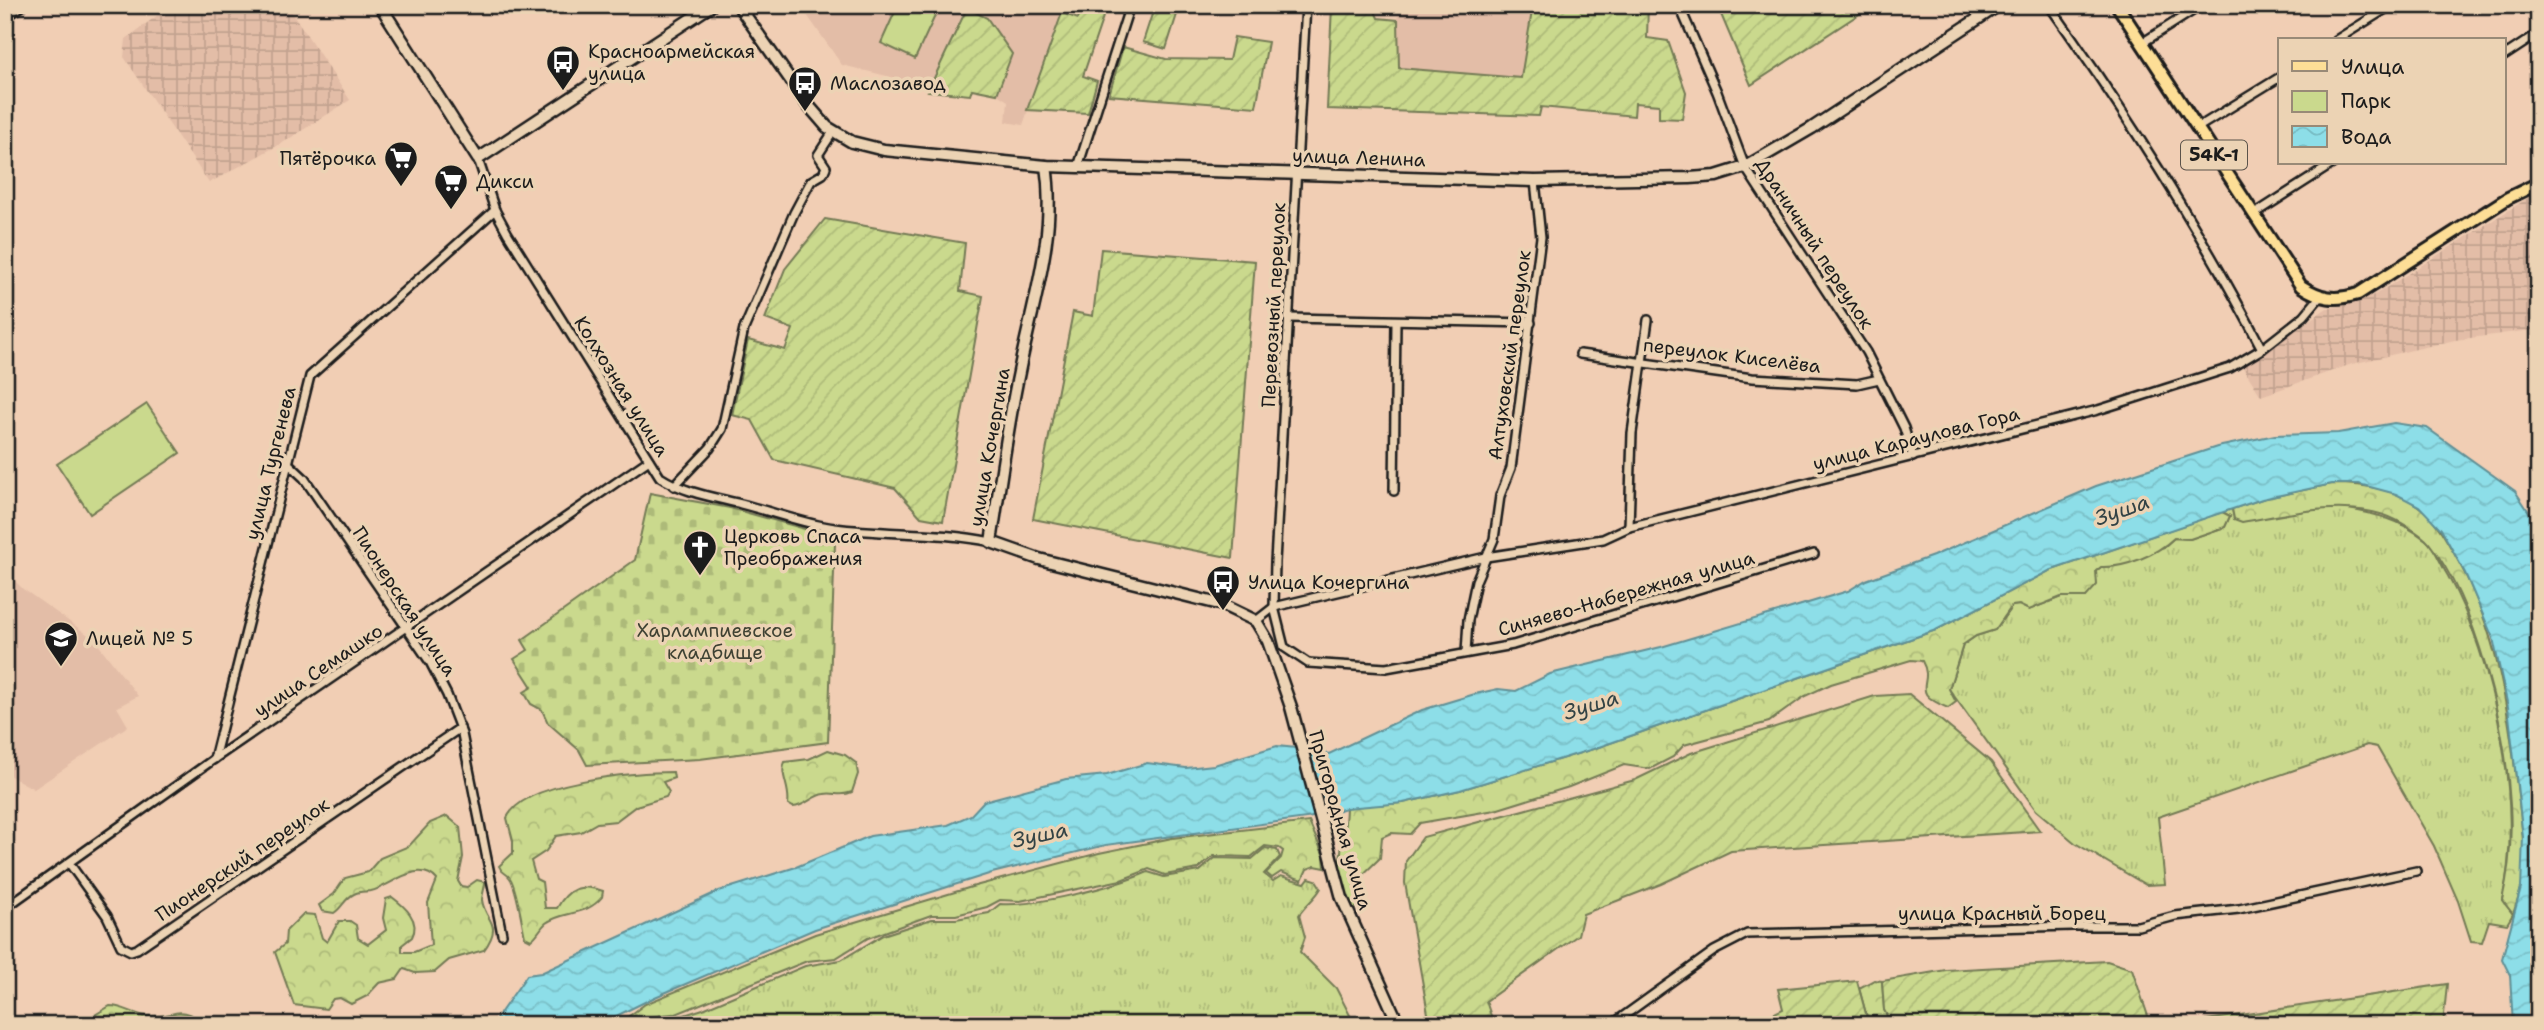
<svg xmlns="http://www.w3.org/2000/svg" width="2544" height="1030" font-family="'Shantell Sans',sans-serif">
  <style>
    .built { fill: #e3bda7 }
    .industrial { fill: url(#industrial-grid) }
    .grass { fill: url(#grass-tufts); stroke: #737a54; stroke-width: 2 }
    .forest { fill: url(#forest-crowns); stroke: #737a54; stroke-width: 2 }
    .cemetery { fill: url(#cemetery-stones); stroke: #737a54; stroke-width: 2 }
    .park { fill: #cad98d; stroke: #737a54; stroke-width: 2 }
    .garden { fill: url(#garden-furrows); stroke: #737a54; stroke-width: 2 }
    .water { fill: url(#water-waves); stroke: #609096; stroke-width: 2 }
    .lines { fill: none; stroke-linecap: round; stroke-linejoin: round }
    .street-casing { stroke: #1c1c1c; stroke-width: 12 }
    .secondary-casing { stroke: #1c1c1c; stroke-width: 15 }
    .primary-casing { stroke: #1c1c1c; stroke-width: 16 }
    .street { stroke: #ecd3b4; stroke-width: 7 }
    .secondary { stroke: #ecd3b4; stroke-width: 10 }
    .primary { stroke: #fdde96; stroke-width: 10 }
    .labels { text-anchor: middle; stroke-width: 7; stroke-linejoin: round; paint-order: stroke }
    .shield { fill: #ecd3b4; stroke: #5a534a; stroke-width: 2 }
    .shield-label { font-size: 18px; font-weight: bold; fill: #1c1c1c }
    .poi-label { font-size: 19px; fill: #1c1c1c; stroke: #ecd3b4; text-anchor: start }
    .street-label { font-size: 19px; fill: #1c1c1c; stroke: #ecd3b4 }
    .park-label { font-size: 19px; fill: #3f4233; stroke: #ecd3b4 }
    .water-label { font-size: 21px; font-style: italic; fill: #334345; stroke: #ecd3b4 }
  </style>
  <defs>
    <pattern id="industrial-grid" width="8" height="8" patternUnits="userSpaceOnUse" patternTransform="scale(1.75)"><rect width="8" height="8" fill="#e3bda7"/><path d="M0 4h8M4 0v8" fill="none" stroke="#c2a28f"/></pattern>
    <pattern id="grass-tufts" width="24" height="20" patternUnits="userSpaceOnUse" patternTransform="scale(1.75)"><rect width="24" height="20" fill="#cad98d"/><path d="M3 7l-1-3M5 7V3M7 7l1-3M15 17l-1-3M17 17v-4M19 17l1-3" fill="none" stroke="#adba79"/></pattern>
    <pattern id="forest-crowns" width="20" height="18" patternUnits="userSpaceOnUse" patternTransform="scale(1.75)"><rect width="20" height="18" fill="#cad98d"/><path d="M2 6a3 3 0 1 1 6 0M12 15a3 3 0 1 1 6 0" fill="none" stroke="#adba79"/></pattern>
    <pattern id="cemetery-stones" width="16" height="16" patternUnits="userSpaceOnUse" patternTransform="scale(1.75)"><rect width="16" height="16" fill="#cad98d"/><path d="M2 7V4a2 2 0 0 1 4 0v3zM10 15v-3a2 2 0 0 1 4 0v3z" fill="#adba79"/></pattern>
    <pattern id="garden-furrows" width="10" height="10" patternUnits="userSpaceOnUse" patternTransform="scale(1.75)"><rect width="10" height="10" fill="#cad98d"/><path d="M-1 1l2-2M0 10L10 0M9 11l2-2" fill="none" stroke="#adba79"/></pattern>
    <pattern id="water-waves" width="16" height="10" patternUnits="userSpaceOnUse" patternTransform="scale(1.75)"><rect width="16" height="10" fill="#8ddee8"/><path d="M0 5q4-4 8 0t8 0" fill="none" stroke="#79bec6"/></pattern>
  </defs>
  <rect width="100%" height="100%" fill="#f1ceb4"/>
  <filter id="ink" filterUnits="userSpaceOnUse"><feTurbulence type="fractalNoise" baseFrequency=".0143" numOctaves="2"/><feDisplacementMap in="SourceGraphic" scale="14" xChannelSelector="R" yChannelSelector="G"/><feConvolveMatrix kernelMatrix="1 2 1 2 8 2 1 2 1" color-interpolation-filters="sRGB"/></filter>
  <g filter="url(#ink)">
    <g class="built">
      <polygon points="800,5 968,5 928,91 891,77 842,65"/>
      <polygon points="978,5 1083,5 1078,19 1062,13 1023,125 1006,122 1008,101 997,94 1012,54"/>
      <polygon points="1398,5 1533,5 1521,78 1399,68"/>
      <polygon points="5,571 23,589 94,639 138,696 117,707 128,726 34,789 5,773"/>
    </g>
    <g class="industrial">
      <polygon points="171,5 287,5 350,100 284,142 209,183 124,57 126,39"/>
      <polygon points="2539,191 2539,329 2455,340 2352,364 2261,396 2242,366 2327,308 2350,305 2376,294"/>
    </g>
    <g class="grass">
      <path d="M2338,507C2372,513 2397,517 2426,540C2435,547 2441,565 2448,576C2494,659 2525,807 2502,900L2513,914L2507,924L2489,921L2482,942L2471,941L2458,901L2434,846L2377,747L2367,745L2158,817L2165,884L2146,885L2075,843L2036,810L1949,689L1963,645L1976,636L1995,630L2012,606L2019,605L2029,610L2061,597H2086L2096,571L2101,567L2164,547L2174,538L2190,539L2225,527L2230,516L2222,512L2232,509L2234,519Z"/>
      <path d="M1265,848L1277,850L1280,857L1264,874L1273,881L1281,876L1305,883L1309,878L1316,880L1321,888C1315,899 1306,904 1299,915L1305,937L1300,952L1336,988L1355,1025H628L627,1023L639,1024L658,1016L675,1018L703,1009L805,966L841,960L883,935L932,919H956L989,913L1000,904C1034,907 1116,886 1148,872L1164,877L1200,871L1215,858L1252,859Z"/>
    </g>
    <g class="forest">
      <path d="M2332,484C2361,484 2394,488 2418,506C2436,519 2446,539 2456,557C2497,629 2508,706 2517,787C2521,820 2527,855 2521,888C2519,897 2516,905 2513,914L2502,900C2509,871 2512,835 2510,805C2506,728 2477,604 2429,543C2421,533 2396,519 2384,515C2338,501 2289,514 2242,522L2234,519L2232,509L2262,499Z"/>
      <path d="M2222,512L2230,516L2225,527L2190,539L2174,538C2156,555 2125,568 2101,567L2096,571L2097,585L2086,597H2061L2029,610L2019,605L2012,606L1995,630L1976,636L1963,645L1949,689L1956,702L1948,708C1906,690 1936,686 1922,661L1911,660L1831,684L1805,696L1769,722L1684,745L1673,757L1650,769L1624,765L1569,787L1495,810L1420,823L1410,834L1391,833L1382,837L1380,858L1354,883L1360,905L1353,910C1329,864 1345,853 1346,807L1403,803L1460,790L1593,749L1936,630L2049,571Z"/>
      <path d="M828,750L845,755L856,763L858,774L852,792C842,797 834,792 824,794C813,795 806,806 793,807L788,804C791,789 779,774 785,762L809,759Z"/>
      <path d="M673,772L674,778L663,782L669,792L666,797L636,806L616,821L597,823L581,832L556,836L546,851L531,861L536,879L542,882L545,908H557C568,888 581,883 603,891L602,897C586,917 564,910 546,923C540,928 538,935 531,940L525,937C522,925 517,888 510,878C506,872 502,874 499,866L513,853V841L507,818C523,781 635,772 673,772Z"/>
      <path d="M447,816L460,827L463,857L458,881L461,886L467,887L477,880L485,882C485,888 482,895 482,900C485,922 504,922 484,950L449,960L435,972L415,973L404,969L397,979L379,983L367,996L351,1004L340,998L333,999L326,1009L294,1005L275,952L285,944L286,931L303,914L315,915L322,938L327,942L339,921H350L356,925L358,938L368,944L386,930L383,918L386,899L392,897C404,906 421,920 412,937L402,945V952H414L431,945L428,903L437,880C418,858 390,887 371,891C365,892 360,891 354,894C345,898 342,908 334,913L322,911L319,905L334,894L345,878L368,872L380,858L409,846L430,823Z"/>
      <path d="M1309,822L1324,856L1325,868L1315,866L1307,869L1302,880L1281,872L1272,878L1266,873L1281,858L1283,851L1279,848L1265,846L1251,857L1214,856L1198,869L1165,875L1149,869L1121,880L1020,901L1000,900L987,907L956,915H931L868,938L836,958L807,961L676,1014C657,1014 642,1021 624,1020L645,1004L815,934L975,886L1099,853L1172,838Z"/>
      <polygon points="1874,980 1882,981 1884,1010 1892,1025 1869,1025 1859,988"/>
      <path d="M110,1006C123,1006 133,1014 146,1016C179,1020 171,1000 209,1025H78Z"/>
    </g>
    <polygon class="cemetery" points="650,493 730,508 827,535 835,543 828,742 700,759 587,765 579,750 548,723 542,710 531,704 524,692 532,687 514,659 528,650 522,640 635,560"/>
    <g class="park">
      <polygon points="898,5 940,5 915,59 881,43"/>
      <polygon points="147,404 180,453 90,514 57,464"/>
    </g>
    <g class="garden">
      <polygon points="1082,5 1107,5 1083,76 1097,81 1088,113 1027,110 1062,13 1078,19"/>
      <polygon points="1155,5 1180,5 1166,49 1143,42"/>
      <polygon points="1533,5 1648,5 1647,38 1668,41 1686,92 1682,119 1659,118 1659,105 1635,103 1634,116 1541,107 1539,116 1327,109 1332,6 1373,6 1378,18 1398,20 1399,68 1521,78"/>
      <polygon points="1717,5 1873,5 1751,85"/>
      <polygon points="967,8 987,18 1012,54 997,94 972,89 970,95 928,91"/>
      <polygon points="1234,37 1268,42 1256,107 1109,95 1123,47 1166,59 1229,60"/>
      <polygon points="825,219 965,243 960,291 983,296 943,521 921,517 895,488 774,460 752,420 732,415 748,340 785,350 793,329 765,319 785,269"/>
      <polygon points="1101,249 1255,261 1233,558 1033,519 1073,312 1093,316"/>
      <polygon points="1909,694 1991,762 2040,831 1731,851 1661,884 1583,914 1578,935 1486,1001 1494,1025 1430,1025 1405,883 1406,861 1423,837 1635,780 1691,753 1875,696"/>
      <polygon points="2107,961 2132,969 2151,1025 1892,1025 1884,1010 1882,981 1946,970"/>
      <polygon points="1857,981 1869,1025 1750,1025 1783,1009 1778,989"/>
      <polygon points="2447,984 2443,1025 2205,1025 2207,1020"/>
    </g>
    <g class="water">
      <polygon points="2394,423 2427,428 2515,491 2539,527 2539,1025 2513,1025 2510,975 2502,959 2521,888 2523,837 2508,707 2493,638 2465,573 2441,529 2419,506 2396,494 2359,484 2332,484 2262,499 2049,571 1936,630 1593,749 1460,790 1403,803 1346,808 1326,814 1309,749 1329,754 1422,710 1475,694 1498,689 1516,691 1550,674 1661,647 1848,591 1866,580 1933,556 2096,486 2217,447 2275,435 2338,433"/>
      <polygon points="1277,746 1296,748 1314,817 1106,845 992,873 815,929 655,997 598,1025 492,1025 527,975 541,973 719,891 796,867 870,836 948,825 971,815 984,801 1066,779 1107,775 1147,763 1186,768 1214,765"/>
    </g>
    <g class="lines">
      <g class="street-casing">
        <g id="street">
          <polyline points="1306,5 1275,562 1274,607 1284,647 1308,663 1386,668 1513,645 1814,554"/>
          <polyline points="1679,5 1717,92 1745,167 1866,352 1904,428 1913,457"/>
          <path d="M2049,5C2128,116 2200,229 2262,349"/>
          <polyline points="2336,40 2392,5"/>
          <polyline points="2142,43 2202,5"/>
          <polyline points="2504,56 2539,33"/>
          <polyline points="2197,128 2280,77"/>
          <path d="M478,159L495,210L508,234L660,477C685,493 713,497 741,504C770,511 808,525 835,528C887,535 939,531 991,542"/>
          <polyline points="1078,167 1130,5"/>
          <polyline points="2253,215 2334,163"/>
          <polyline points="1288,318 1531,323"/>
          <polyline points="1580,354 1752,378 1857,384 1879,379"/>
          <polyline points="288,463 304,478 430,662 447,695 462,734 502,934"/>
          <polyline points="674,486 710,448 722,429 744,329 794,213 811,181 823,174 826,167 818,155 833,132"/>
          <polyline points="1394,491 1396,322"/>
          <polyline points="1629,527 1632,433 1648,320"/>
          <polyline points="1256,621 1274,607 1486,557 1603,539 1629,527 2098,410 2230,368 2262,349 2304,316 2319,298"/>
          <polyline points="1466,653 1468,620 1476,581 1494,539 1500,496 1511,468 1541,237 1535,181"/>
          <polyline points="214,759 310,376 495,210"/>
          <polyline points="69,863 107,916 121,946 131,951 137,949 460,728"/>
          <polyline points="5,908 214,759 649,460"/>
          <polyline points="1611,1025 1714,951 1747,934 2073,926 2138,926 2175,916 2239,909 2416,871"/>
        </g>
      </g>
      <g class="secondary-casing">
        <g id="secondary">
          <polyline points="380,5 478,159 712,5"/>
          <polyline points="738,5 808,105 827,127 852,142 884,150 1046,166 1535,181 1690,178 1716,176 1745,167 1812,128 1999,5"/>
          <polyline points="5,16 21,5"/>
          <path d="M1046,166C1057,234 1032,305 1019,372C1007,428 1000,486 991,542L1039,559L1223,605L1256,621L1268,641L1291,707L1342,898L1399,1025"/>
        </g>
      </g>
      <g class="primary-casing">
        <path id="primary" d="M2117,5L2301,286C2321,299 2335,301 2358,294L2508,198L2539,183"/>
      </g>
      <use href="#street" class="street"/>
      <use href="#secondary" class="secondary"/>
      <use href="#primary" class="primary"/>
    </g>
  </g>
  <defs>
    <g id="bus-pin" transform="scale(1.75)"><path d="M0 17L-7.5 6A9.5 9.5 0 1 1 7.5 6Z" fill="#1c1c1c" stroke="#ecd3b4"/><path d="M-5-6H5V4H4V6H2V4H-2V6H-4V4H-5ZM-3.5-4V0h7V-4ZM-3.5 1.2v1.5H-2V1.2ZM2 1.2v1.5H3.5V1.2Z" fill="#fff"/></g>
    <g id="supermarket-pin" transform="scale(1.75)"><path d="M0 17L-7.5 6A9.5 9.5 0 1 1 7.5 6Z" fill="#1c1c1c" stroke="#ecd3b4"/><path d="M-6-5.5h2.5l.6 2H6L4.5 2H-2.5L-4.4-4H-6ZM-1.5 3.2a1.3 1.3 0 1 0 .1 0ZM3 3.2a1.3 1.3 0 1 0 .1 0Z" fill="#fff"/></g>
    <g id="church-pin" transform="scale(1.75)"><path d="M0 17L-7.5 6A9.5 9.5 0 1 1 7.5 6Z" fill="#1c1c1c" stroke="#ecd3b4"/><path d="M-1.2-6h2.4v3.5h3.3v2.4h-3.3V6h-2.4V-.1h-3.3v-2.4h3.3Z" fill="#fff"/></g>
    <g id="school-pin" transform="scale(1.75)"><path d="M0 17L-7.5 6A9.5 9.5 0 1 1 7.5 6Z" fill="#1c1c1c" stroke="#ecd3b4"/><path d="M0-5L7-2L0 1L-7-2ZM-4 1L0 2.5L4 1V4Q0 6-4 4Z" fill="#fff"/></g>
  </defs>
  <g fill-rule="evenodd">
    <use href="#bus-pin" x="563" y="62"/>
    <use href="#bus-pin" x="805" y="83"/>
    <use href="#supermarket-pin" x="401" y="158"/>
    <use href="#supermarket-pin" x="451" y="181"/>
    <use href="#church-pin" x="700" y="547"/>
    <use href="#bus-pin" x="1223" y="582"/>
    <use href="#school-pin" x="61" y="638"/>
  </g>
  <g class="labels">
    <rect class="shield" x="2181" y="140.5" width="66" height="29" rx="5"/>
    <g class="shield-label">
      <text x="2214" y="161">54К-1</text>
    </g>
    <g class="poi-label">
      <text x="588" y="58">Красноармейская<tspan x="588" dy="22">улица</tspan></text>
      <text x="830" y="90">Маслозавод</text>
      <text x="376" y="165" text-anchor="end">Пятёрочка</text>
      <text x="476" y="188">Дикси</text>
      <text x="724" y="543">Церковь Спаса<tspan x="724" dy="22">Преображения</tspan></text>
      <text x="1248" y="589">Улица Кочергина</text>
      <text x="86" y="645">Лицей № 5</text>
    </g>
    <g class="street-label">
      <text transform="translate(1359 157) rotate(2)" y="7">улица Ленина</text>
      <text transform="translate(1815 243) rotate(57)" y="7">Драничный переулок</text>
      <text transform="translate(1273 305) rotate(-87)" y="7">Перевозный переулок</text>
      <text transform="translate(1509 355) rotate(-82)" y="7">Алтуховский переулок</text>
      <text transform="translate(1732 355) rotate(7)" y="7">переулок Киселёва</text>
      <text transform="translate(622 386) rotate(58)" y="7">Колхозная улица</text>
      <text transform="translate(1916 438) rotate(-14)" y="7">улица Караулова Гора</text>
      <text transform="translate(989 447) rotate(-80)" y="7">улица Кочергина</text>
      <text transform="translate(270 463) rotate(-76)" y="7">улица Тургенева</text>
      <text transform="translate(1626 593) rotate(-16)" y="7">Синяево-Набережная улица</text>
      <text transform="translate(405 601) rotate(57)" y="7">Пионерская улица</text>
      <text transform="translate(318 670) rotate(-34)" y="7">улица Семашко</text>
      <text transform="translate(1341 820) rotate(74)" y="7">Пригородная улица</text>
      <text transform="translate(242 859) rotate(-34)" y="7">Пионерский переулок</text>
      <text x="2002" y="920">улица Красный Борец</text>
    </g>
    <g class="park-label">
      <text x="715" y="637">Харлампиевское<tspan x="715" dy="22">кладбище</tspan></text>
    </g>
    <g class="water-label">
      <text transform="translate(2122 510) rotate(-19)" y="7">Зуша</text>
      <text transform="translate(1591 705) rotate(-17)" y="7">Зуша</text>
      <text transform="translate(1040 835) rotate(-12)" y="7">Зуша</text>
    </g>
  </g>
  <rect width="2544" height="1030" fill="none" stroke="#ecd3b4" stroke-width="28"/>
  <rect x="14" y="14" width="2516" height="1002" fill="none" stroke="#1c1c1c" stroke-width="2.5" filter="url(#ink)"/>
  <rect x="2278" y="38" width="228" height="126" fill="#ecd3b4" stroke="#998a77" stroke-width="2"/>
  <rect x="2292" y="61" width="35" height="10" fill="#fdde96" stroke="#998a77" stroke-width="2"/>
  <text x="2341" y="74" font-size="21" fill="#1c1c1c">Улица</text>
  <rect x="2292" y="91" width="35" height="21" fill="#cad98d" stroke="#998a77" stroke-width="2"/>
  <text x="2341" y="108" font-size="21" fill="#1c1c1c">Парк</text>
  <rect x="2292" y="126" width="35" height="21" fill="url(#water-waves)" stroke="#998a77" stroke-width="2"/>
  <text x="2341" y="144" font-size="21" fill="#1c1c1c">Вода</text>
</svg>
